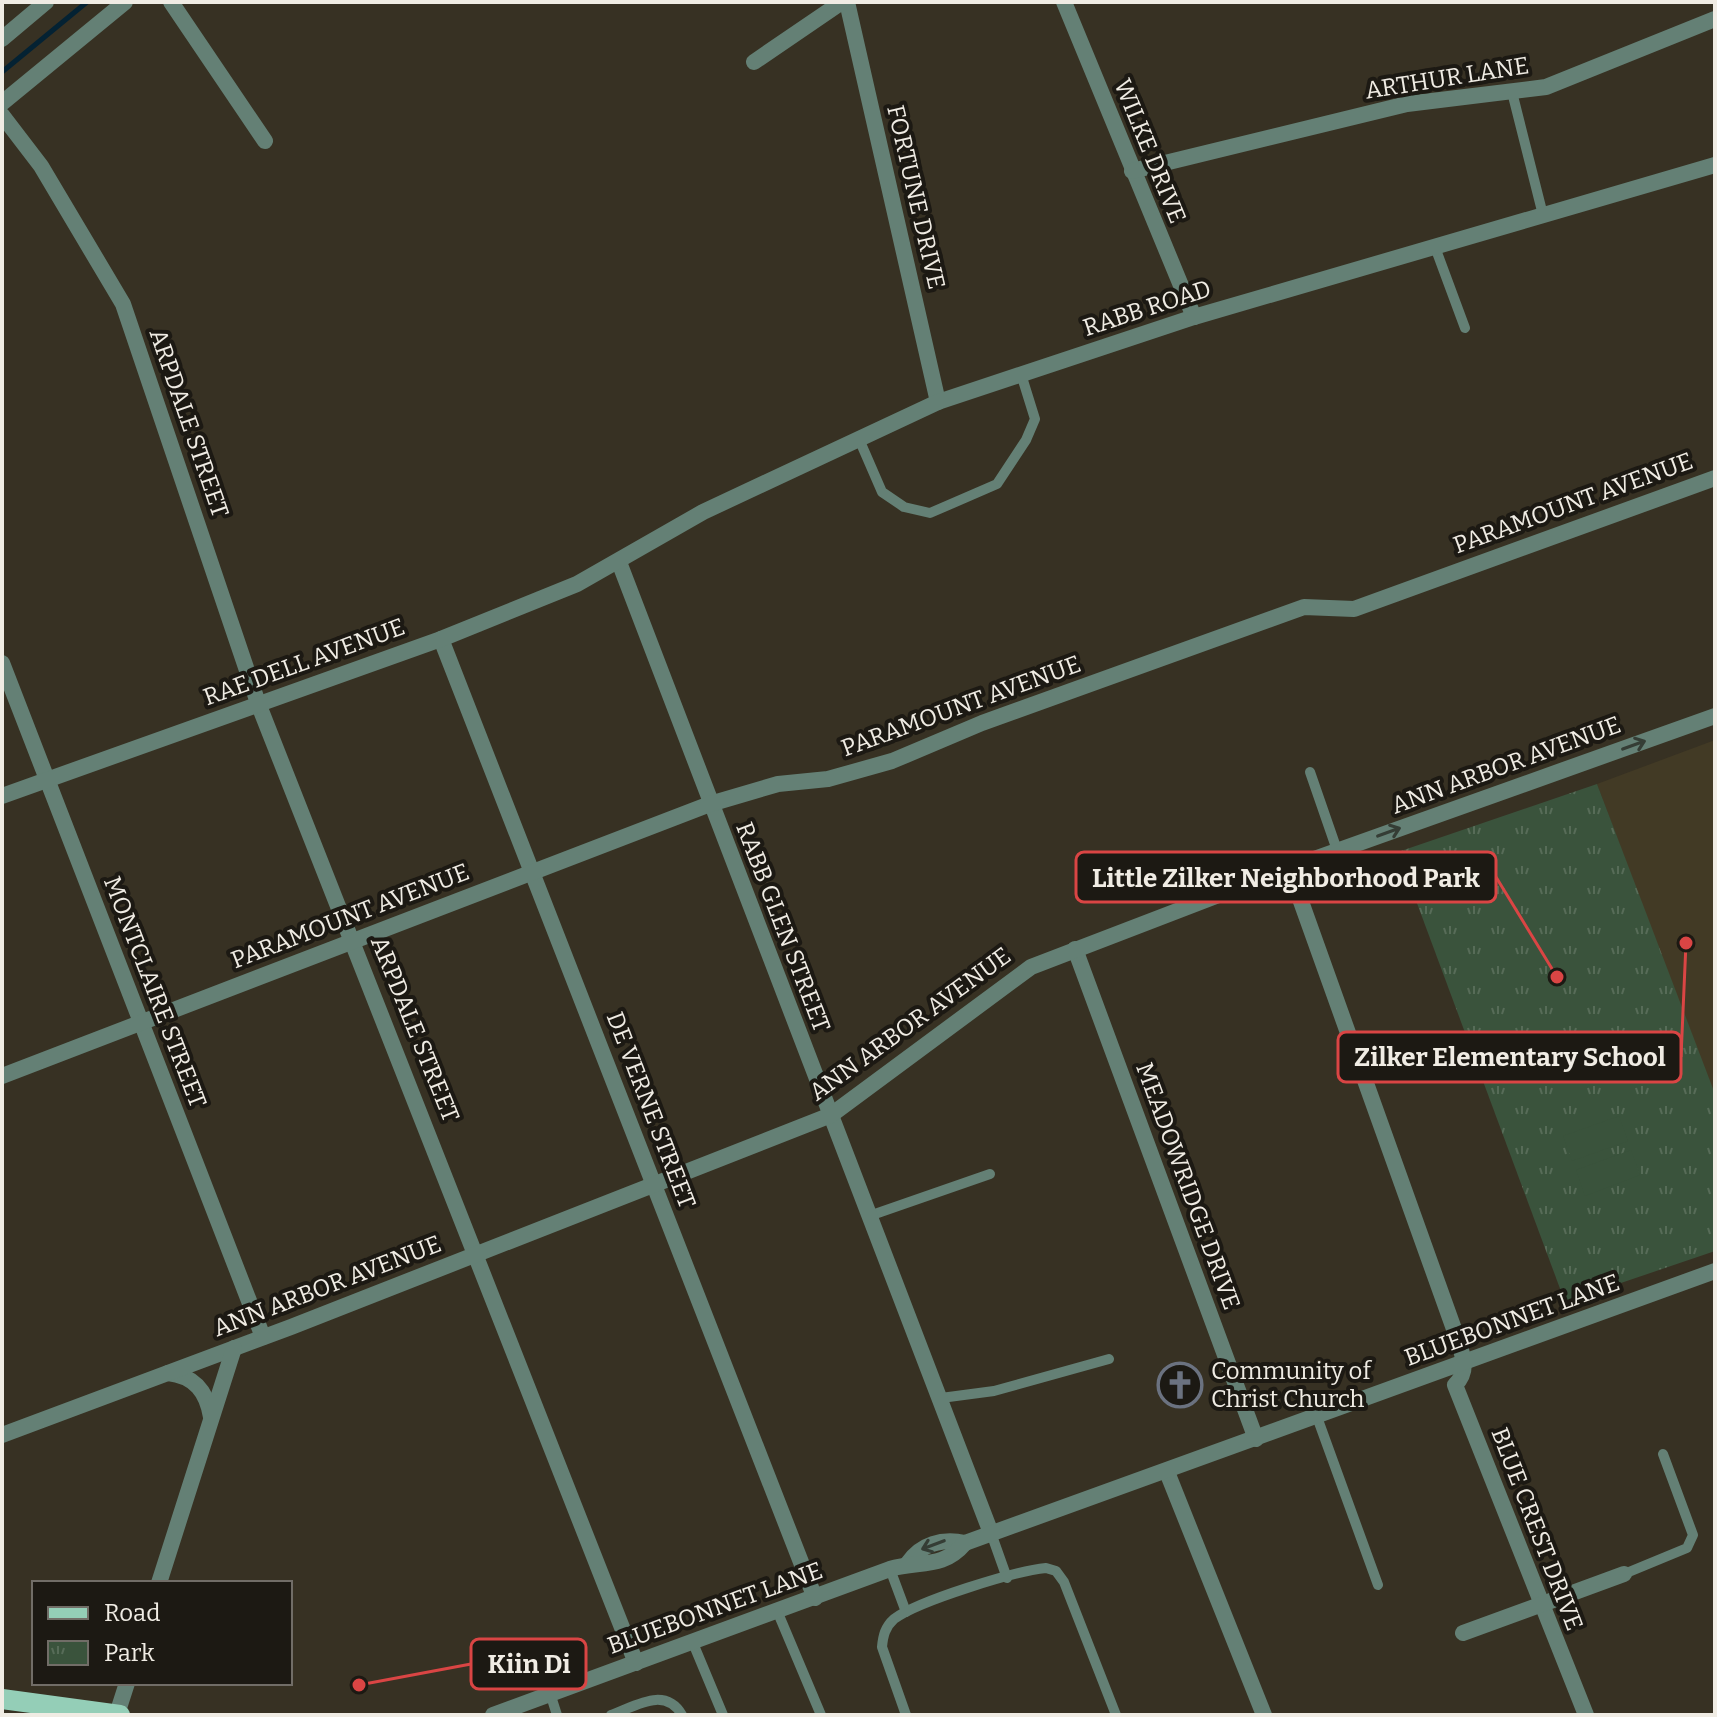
<svg xmlns="http://www.w3.org/2000/svg" width="1717" height="1717" font-family="Bitter,serif">
  <style>
    .built { fill: #423a25 }
    .park { fill: url(#park-tufts) }
    .garden { fill: #3a533c }
    .lines { fill: none; stroke-linecap: round; stroke-linejoin: round }
    .stream { stroke: #042233; stroke-width: 5 }
    .service { stroke: #648075; stroke-width: 10 }
    .minor { stroke: #648075; stroke-width: 16 }
    .tertiary { stroke: #648075; stroke-width: 16 }
    .primary { stroke: #94ceb7; stroke-width: 20 }
    .oneway { stroke: #353d35 }
    .labels { text-anchor: middle; stroke-width: 8; stroke-linejoin: round; paint-order: stroke }
    .street-label { font-size: 24px; fill: #f0ece4; stroke: #1c1913 }
    .poi-label { font-size: 24px; fill: #f0ece4; stroke: #1c1913; text-anchor: start }
    .leader { fill: none; stroke: #da4544; stroke-width: 3 }
    .callout-dot { fill: #da4544; stroke: #1c1913; stroke-width: 3 }
    .callout { fill: #1c1913; stroke: #da4544; stroke-width: 3 }
    .callout-label { font-size: 26px; text-anchor: middle; font-weight: bold; fill: #f0ece4 }
  </style>
  <defs>
    <pattern id="park-tufts" width="24" height="20" patternUnits="userSpaceOnUse" patternTransform="scale(2)"><rect width="24" height="20" fill="#3a533c"/><path d="M3 7l-1-3M5 7V3M7 7l1-3M15 17l-1-3M17 17v-4M19 17l1-3" fill="none" stroke="#576c58"/></pattern>
  </defs>
  <rect width="100%" height="100%" fill="#373123"/>
  <polygon class="built" points="1715,740 1715,1101 1597,784"/>
  <polygon class="park" points="1597,784 1715,1094 1715,1251 1565,1302 1398,852"/>
  <g class="garden">
    <polygon points="1619,1116 1628,1141 1572,1161 1563,1136"/>
    <polygon points="1631,1150 1640,1175 1585,1196 1576,1170"/>
  </g>
  <g class="lines">
    <polyline class="stream" points="2,72 87,2"/>
    <g class="service">
      <polyline points="1512,92 1543,215"/>
      <polyline points="1435,247 1465,328"/>
      <polyline points="859,439 882,492 904,507 930,513 997,484 1026,440 1035,419 1021,374"/>
      <polyline points="1310,772 1337,850"/>
      <polyline points="872,1215 990,1174"/>
      <polyline points="941,1398 994,1391 1109,1359"/>
      <polyline points="1317,1417 1378,1585"/>
      <polyline points="991,1533 1007,1578"/>
      <polyline points="890,1569 906,1612"/>
      <polyline points="1624,1574 1687,1548 1693,1535 1663,1454"/>
      <polyline points="778,1613 821,1715"/>
      <polyline points="693,1643 723,1715"/>
      <polyline points="550,1693 557,1715"/>
      <path d="M611,1715C636,1706 665,1686 682,1715"/>
      <path d="M906,1715L882,1647C883,1636 885,1627 894,1619C918,1601 1015,1571 1046,1568L1056,1571L1064,1582L1116,1715"/>
    </g>
    <g class="minor">
      <polyline points="171,2 265,141"/>
      <polyline points="847,2 938,402"/>
      <polyline points="1064,2 1194,317"/>
      <polyline points="2,39 46,2"/>
      <polyline points="754,62 842,2"/>
      <polyline points="2,103 125,2"/>
      <polyline points="2,115 41,166 123,304 258,703 636,1663"/>
      <polyline points="1132,171 1407,104 1546,87 1715,19"/>
      <polyline points="619,562 991,1533"/>
      <polyline points="441,639 815,1598"/>
      <polyline points="2,663 263,1337"/>
      <path d="M1289,868L1459,1343C1464,1359 1468,1372 1455,1385L1586,1715"/>
      <polyline points="1075,949 1256,1439"/>
      <polyline points="2,1076 710,804 778,784 828,779 892,761 982,723 1304,607 1354,609 1715,478"/>
      <path d="M168,1373C195,1376 207,1392 211,1417"/>
      <polyline points="2,1435 291,1327 831,1115 1031,967 1289,868 1715,716"/>
      <polyline points="1167,1472 1264,1715"/>
      <polyline points="159,1583 234,1348"/>
      <polyline points="1463,1633 1624,1574"/>
      <polyline points="117,1714 127,1683"/>
    </g>
    <g class="tertiary">
      <polyline points="2,796 441,639 577,584 703,512 938,402 1194,317 1715,165"/>
      <path d="M908,1563C921,1544 942,1538 965,1543L1715,1271"/>
      <path d="M493,1715L890,1569C919,1560 942,1570 965,1543"/>
    </g>
    <polyline class="primary" points="2,1699 120,1715"/>
  </g>
  <defs><path id="oneway-shaft" d="M-6 0H5M1.5-3L5.5 0L1.5 3" fill="none" stroke-width="1.6" stroke-linecap="round" stroke-linejoin="round" transform="scale(2)"/></defs>
  <g class="oneway">
    <use href="#oneway-shaft" transform="translate(1634 745) rotate(-20)"/>
    <use href="#oneway-shaft" transform="translate(1389 832) rotate(-20)"/>
    <use href="#oneway-shaft" transform="translate(933 1545) rotate(159)"/>
  </g>
  <defs>
    <g id="church-ring" transform="scale(2.3)"><circle r="9.5" fill="#1c1913" stroke="#6b7280" stroke-width="1.5"/><path d="M-1.2-6h2.4v3.5h3.3v2.4h-3.3V6h-2.4V-.1h-3.3v-2.4h3.3Z" fill="#6b7280"/></g>
  </defs>
  <g fill-rule="evenodd">
    <use href="#church-ring" x="1180" y="1385"/>
  </g>
  <g class="labels">
    <g class="street-label">
      <text transform="translate(1447 78) rotate(-9)" y="8">ARTHUR LANE</text>
      <text transform="translate(1150 151) rotate(68)" y="8">WILKE DRIVE</text>
      <text transform="translate(916 197) rotate(77)" y="8">FORTUNE DRIVE</text>
      <text transform="translate(1147 308) rotate(-18)" y="8">RABB ROAD</text>
      <text transform="translate(189 423) rotate(71)" y="8">ARPDALE STREET</text>
      <text transform="translate(1573 503) rotate(-20)" y="8">PARAMOUNT AVENUE</text>
      <text transform="translate(304 662) rotate(-20)" y="8">RAE DELL AVENUE</text>
      <text transform="translate(961 706) rotate(-20)" y="8">PARAMOUNT AVENUE</text>
      <text transform="translate(1506 765) rotate(-20)" y="8">ANN ARBOR AVENUE</text>
      <text transform="translate(350 916) rotate(-21)" y="8">PARAMOUNT AVENUE</text>
      <text transform="translate(783 927) rotate(69)" y="8">RABB GLEN STREET</text>
      <text transform="translate(155 992) rotate(69)" y="8">MONTCLAIRE STREET</text>
      <text transform="translate(910 1024) rotate(-36)" y="8">ANN ARBOR AVENUE</text>
      <text transform="translate(415 1029) rotate(68)" y="8">ARPDALE STREET</text>
      <text transform="translate(651 1110) rotate(69)" y="8">DE VERNE STREET</text>
      <text transform="translate(1188 1186) rotate(70)" y="8">MEADOWRIDGE DRIVE</text>
      <text transform="translate(327 1286) rotate(-21)" y="8">ANN ARBOR AVENUE</text>
      <text transform="translate(1512 1320) rotate(-20)" y="8">BLUEBONNET LANE</text>
      <text transform="translate(1537 1529) rotate(69)" y="8">BLUE CREST DRIVE</text>
      <text transform="translate(715 1608) rotate(-20)" y="8">BLUEBONNET LANE</text>
    </g>
    <g class="poi-label">
      <text x="1211" y="1379">Community of<tspan x="1211" dy="28">Christ Church</tspan></text>
    </g>
  </g>
  <path class="leader" d="M1557 977L1496 877M1686 943L1681 1057M359 1685L471 1664"/>
  <g class="callout-dot">
    <circle cx="1557" cy="977" r="8"/>
    <circle cx="1686" cy="943" r="8"/>
    <circle cx="359" cy="1685" r="8"/>
  </g>
  <g class="callout">
    <rect x="1076" y="852" width="420" height="50" rx="8"/>
    <rect x="1338" y="1032" width="343" height="50" rx="8"/>
    <rect x="471" y="1639" width="115" height="50" rx="8"/>
  </g>
  <g class="callout-label">
    <text x="1286" y="887">Little Zilker Neighborhood Park</text>
    <text x="1510" y="1066">Zilker Elementary School</text>
    <text x="529" y="1673">Kiin Di</text>
  </g>
  <rect width="1717" height="1717" fill="none" stroke="#f0ece4" stroke-width="8"/>
  <rect x="32" y="1581" width="260" height="104" fill="#1c1913" stroke="#716d67" stroke-width="2"/>
  <rect x="48" y="1607" width="40" height="12" fill="#94ceb7" stroke="#716d67" stroke-width="2"/>
  <text x="104" y="1621" font-size="24" fill="#f0ece4">Road</text>
  <rect x="48" y="1641" width="40" height="24" fill="url(#park-tufts)" stroke="#716d67" stroke-width="2"/>
  <text x="104" y="1661" font-size="24" fill="#f0ece4">Park</text>
</svg>
